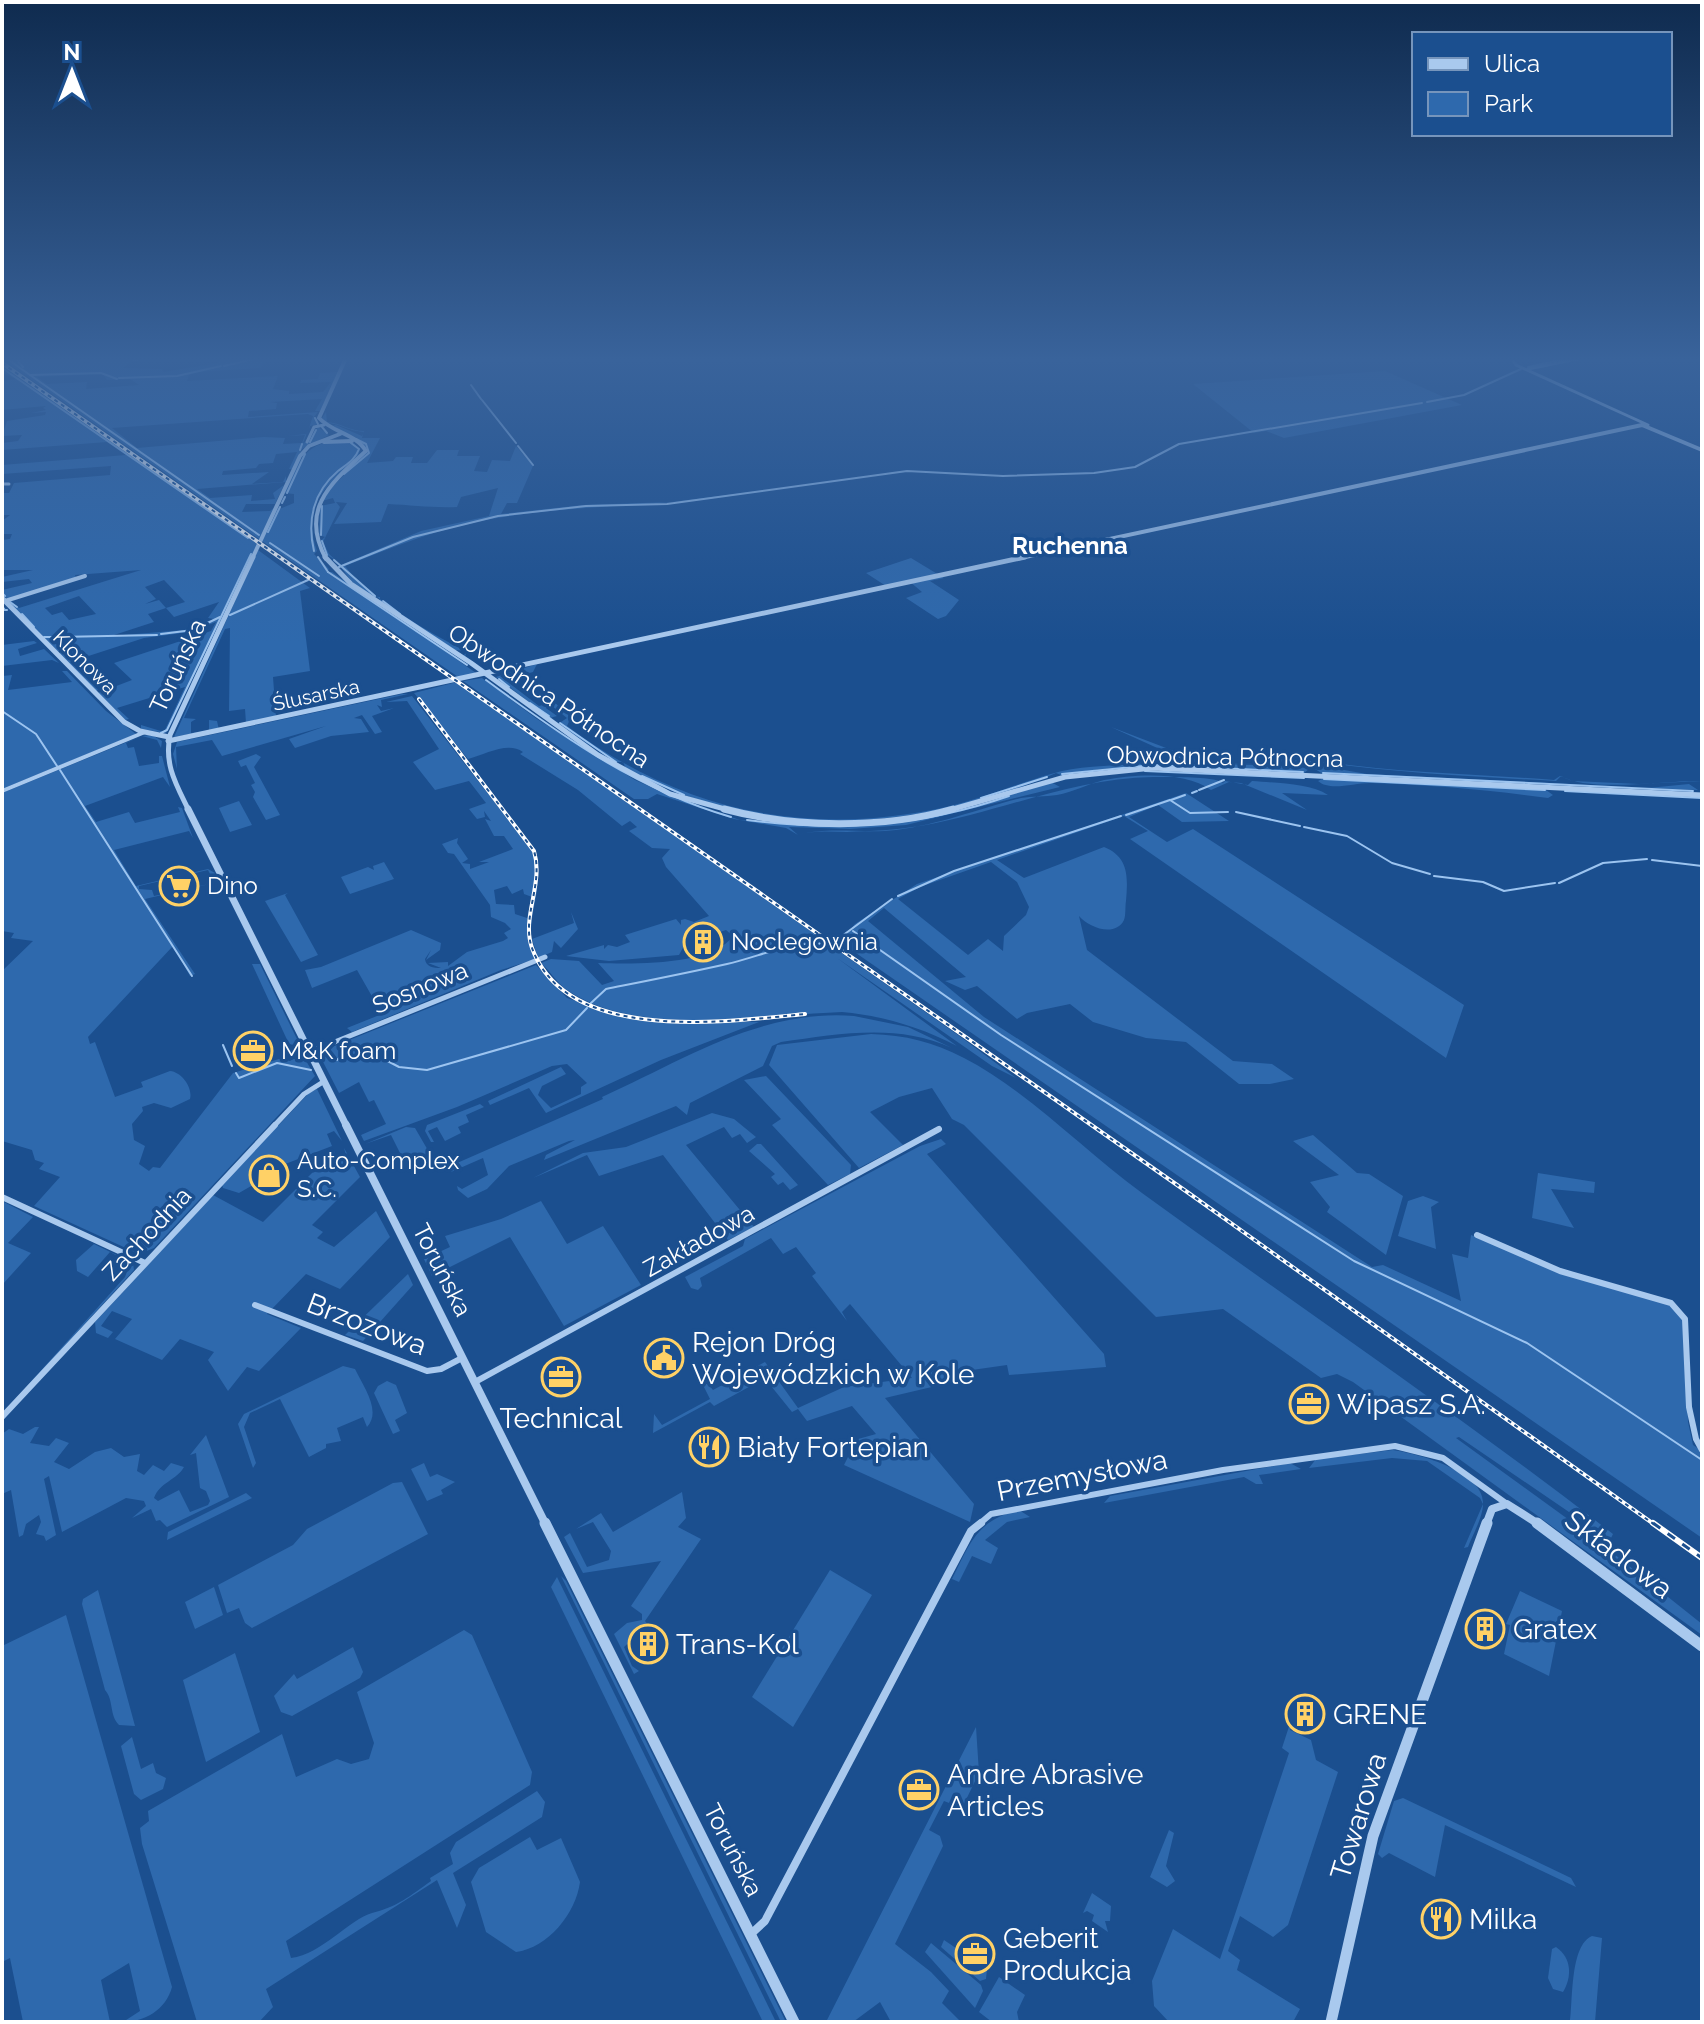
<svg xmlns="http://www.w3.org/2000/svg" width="1704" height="2024" font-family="Raleway,sans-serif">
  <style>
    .green { fill: #2e69ad; fill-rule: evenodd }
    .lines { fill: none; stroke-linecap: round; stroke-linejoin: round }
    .stream { stroke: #9cc4f0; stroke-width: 2 }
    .minor-far4 { stroke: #a9c9ee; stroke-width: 3 }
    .minor-far3 { stroke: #a9c9ee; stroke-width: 4 }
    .minor-far2 { stroke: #a9c9ee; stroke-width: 5 }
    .minor-far1 { stroke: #a9c9ee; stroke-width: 6 }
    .minor { stroke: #a9c9ee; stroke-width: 8 }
    .tertiary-far4 { stroke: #a9c9ee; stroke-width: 4 }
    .tertiary-far3 { stroke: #a9c9ee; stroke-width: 5 }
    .tertiary-far2 { stroke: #a9c9ee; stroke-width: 7 }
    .tertiary-far1 { stroke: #a9c9ee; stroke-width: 8 }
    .tertiary { stroke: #a9c9ee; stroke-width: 11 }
    .rail-far1-casing { stroke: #fff; stroke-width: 4 }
    .rail-casing { stroke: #fff; stroke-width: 6 }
    .rail-far1 { stroke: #1b4f8f; stroke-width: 2; stroke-dasharray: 4; stroke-linecap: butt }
    .rail { stroke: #1b4f8f; stroke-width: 3; stroke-dasharray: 9; stroke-linecap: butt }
    .labels { text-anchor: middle; stroke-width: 7; stroke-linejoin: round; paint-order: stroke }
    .far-street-label { font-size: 20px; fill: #fff; stroke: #1b4f8f }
    .far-quarter-label { font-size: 24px; font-weight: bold; fill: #fff; stroke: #1b4f8f }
    .street-label { font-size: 24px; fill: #fff; stroke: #1b4f8f }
    .poi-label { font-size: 24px; fill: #fff; stroke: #1b4f8f; text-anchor: start }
    .near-street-label { font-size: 28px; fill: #fff; stroke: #1b4f8f }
    .near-poi-label { font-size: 28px; fill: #fff; stroke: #1b4f8f; text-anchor: start }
  </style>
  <rect width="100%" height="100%" fill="#1b4f8f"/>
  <g class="green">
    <path d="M84,358L83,363L146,358L133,360L123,368L162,369L163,372L219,363L220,358L222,363L256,358H313L264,362L260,368L196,372L189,375L187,381L278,376L273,389L289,391V394L323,392L331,382L300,383L301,380L318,379L320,373L338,372L320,411H315L322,399L270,402L277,403L276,409L249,411L248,417L318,412L314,417L319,424L310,426L303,443L310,440L318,427L329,435L302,449L292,469H289L297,452L276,454L273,463L259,464L256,468L223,471L222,475L269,472L252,484L283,482L286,476V482L197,489L210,498L252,495L251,501L275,499L273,493L284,485L275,504H246L242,512L270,511L275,507L259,539L2,359ZM103,374L107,380L130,379L139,385L86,389L87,382L47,384L37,377ZM308,414L313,416L307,434L287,436L305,435L302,443L283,444L285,438L264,437L137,448L112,428Z"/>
    <path d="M2,364L258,543L166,733L141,729V725L164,732L185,687L117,708L129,719L125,720L98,693L132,680L114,663L211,631L216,622L190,632L144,638L70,662L98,690L93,692L58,654L64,650L56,641L59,635L53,641L61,649L58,652L8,602L11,601L19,608L141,570L75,575L76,578L10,599L2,596V590L32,583L29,579L2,582V577L33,570H2V540L10,539L12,534H2V521L10,515H2V493H9L14,483L110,475L111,466L2,474V465L126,455L107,442L2,450V443L18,441L22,435L2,436L7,421L45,415L46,412L31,413L46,410L43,408L46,406L2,410V381L16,379L2,373ZM164,580L185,602L166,608L159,600L145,604L156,599L145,587ZM79,596L96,614L69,620L62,612L52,615L45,608ZM219,602L208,618L214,619L185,630L111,636L154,622L148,614L166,608L174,617Z"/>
    <polygon points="1385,371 1462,405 1284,438 1266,431 1254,433 1193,384"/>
    <path d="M326,412L327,422C341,423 350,431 364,431L362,438H380L367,463L393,461L396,457H413L411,463H427L437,450H459L457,456H480L474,471L487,472L492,460L510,461L516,446L533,466L517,503H507L501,514L583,505L672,502L759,491C671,508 580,503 491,519C439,528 393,547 345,566C370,599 430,633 467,652L465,656L486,671L464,656L466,651L455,650L380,601V597C351,596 342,558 326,555L320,541L325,537L319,535L320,506L335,503L333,498L322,501L325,494L368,451L355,437L329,426L336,425L362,436L364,432C349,431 339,423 325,423L322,418ZM498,488L489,516L421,531L341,565L329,554L323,542L340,507L336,502L347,503L334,524L381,522L388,504C412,505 432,508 457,507L461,497Z"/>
    <path d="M324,443H354L360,450L358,457C328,486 300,502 317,551L314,554L329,569L326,572H332L476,673L461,679L262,541L277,510L294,503V494L285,493C294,472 300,450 324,443Z"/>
    <path d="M258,550L310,588L300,591L310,671L273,677L276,717L307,712L174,737ZM230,628L229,711L245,709L246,723L219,730L217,721L209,720V731L191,733V722L196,719L184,718L225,629Z"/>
    <polygon points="911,558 944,578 930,581 959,600 946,616 938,619 906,598 922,592 909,581 886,586 866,573"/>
    <polygon points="34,641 37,643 18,649 20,656 44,649 59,663 52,660 2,666 2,645"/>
    <path d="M537,664L533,672L526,674L520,670L500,676L539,706L554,702L571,717L567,726C681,811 806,838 946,807C982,799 1016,784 1051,774C1077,766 1108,766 1135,764L1133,760L1146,756L1153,761H1186L1111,727L1203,762L1260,764L1267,763L1268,759L1271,757C1289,762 1307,760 1326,762C1402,773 1478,774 1554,780L1560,776L1573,781L1639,784L1702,781C1668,780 1588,793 1561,776L1556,781C1479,777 1403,773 1326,763C1309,761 1287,766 1271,758L1269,763L1258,764L1153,761L1143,758L1140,764C1162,764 1301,763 1309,769L1304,773C1223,768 1144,759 1061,775L1056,773C920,832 760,842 626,769L623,762H615L558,724L567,718L552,706L546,708L557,716L550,718L496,677Z"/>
    <polygon points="62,671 67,671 106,711 136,734 2,789 2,676 12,675 8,690 72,682"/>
    <path d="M482,678L537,719L635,780L680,800L740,820L814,826L954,812L1051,782L1060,787L906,825L850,829L789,827L798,835C814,830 830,832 847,832C871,831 896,830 920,826C998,813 1072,778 1153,777C1167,777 1216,776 1223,783L1225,781L1248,785L1252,781C1275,783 1310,783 1328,795L1282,793L1307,810L1241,783L1229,782L1211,790C1186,771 1135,774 1104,780C1088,784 1073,792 1057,795C1045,797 1032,796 1021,798C977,809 942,824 896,830C864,834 828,826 798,835L786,828L734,819L657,794L648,799H634L463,681Z"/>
    <path d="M457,682L958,1035L1016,1078L992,1066L837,958L957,1046C920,1027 884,1016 842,1012C761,1015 636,1038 567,990C557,983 550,971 541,963L551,959L579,961L602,985L614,981L598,963C632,964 712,966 733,936L726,930L685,944L679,955L609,961L566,956L604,945V949L608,945L617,947L630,942L625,935L676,919L681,925V920L685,919L694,922L709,916L666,867L662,858L670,849L652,848L629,831L637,827L630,821L622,826L578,790L520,754L523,752C508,741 486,754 468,759L414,693Z"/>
    <polygon points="402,694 408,694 381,700 382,707 377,705 381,711 394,708 372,716 382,732 375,734 362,715 354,718 361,719 369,732 331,736 295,748 289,739 326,726 222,756 212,740 176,747 177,769 173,754 177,742"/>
    <path d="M412,696L534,853C548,890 520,922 536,959L501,970L352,1032L347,1028L382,1014L357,970L312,988L305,970L321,967L411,930L441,943L440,950L426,960L431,950L425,959C426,967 433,968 441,968L428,963L448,962V966L467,952L503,941L508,938L504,933L511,929L505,923L491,917L490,905L454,854L448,853L442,844L458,838L457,843L468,859L462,863L470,864V869L489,862H479L513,849L504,836H494L485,819L491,821L484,811L485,817L477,819L469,809L486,803L469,781L435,790L413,762L439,749L407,701L386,702ZM507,886L512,894L523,889L524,894L532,897L527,918L515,914L514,905L496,904L494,890Z"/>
    <path d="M152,735L162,741L161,748L157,740L142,736L126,743L128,748L134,747L139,766L159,763V756H162L170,787L163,777L85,806L96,822L129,812L135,823L180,812L178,807L182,808L193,838L189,831L114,850L136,886L208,869L215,873L212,878L208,870L139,886V889L152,890L154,896L218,882L145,899L195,974L190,976L173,946L88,1037L90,1044L95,1042L115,1097L143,1087L141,1082L170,1071C182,1072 193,1088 190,1099L171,1108L154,1103L142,1107L143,1111L132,1124L134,1140L145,1146L139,1164L149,1171L153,1167L160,1168L233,1073L279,1059L290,1061L295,1058L293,1052L299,1049L315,1076L154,1248L139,1254L34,1206L60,1177L39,1169L44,1163L35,1160L32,1150L2,1141V971L33,941L11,938L14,933L2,931V793L142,736Z"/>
    <polygon points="256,754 261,757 254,767 280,815 266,820 253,797 255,792 251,785 255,783 246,765 241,767 238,761"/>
    <polygon points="1321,766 1367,774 1648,788 1689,784 1698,790 1323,774 1315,769"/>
    <path d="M1324,778L1546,790L1553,795L1548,798C1489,790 1432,785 1372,783C1356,782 1330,792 1318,781Z"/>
    <path d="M1186,793L1229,821L1182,822L1158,805L1129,817L1167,842L1193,829L1464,1005L1446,1058L1130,839L1148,831L1124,816L997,860L1024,878L1104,847C1129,857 1128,877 1126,901C1125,906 1126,915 1124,920C1115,938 1088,927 1079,916L1087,950L1233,1061L1272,1064L1294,1079L1270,1084H1239L1186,1042L1146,1038L1093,1022L1070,1004L1027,1013L1017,1019L977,986L965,990L945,981L966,977L884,908L868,921L984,1017L1372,1267L1383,1265L1461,1301L1452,1254L1468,1258L1471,1235L1534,1260L1672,1303L1685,1318L1688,1422L1693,1445L1702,1451V1538L840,942L855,924L917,884ZM991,862L1017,882L1029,907L1026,915L1004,936L1003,951L988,939L968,955L898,899L920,887Z"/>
    <polygon points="239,801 252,825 230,832 219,808"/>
    <polygon points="384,862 394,879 350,894 341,877 368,867 374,870 373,866"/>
    <polygon points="288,893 285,895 318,955 301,962 265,901"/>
    <polygon points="571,912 578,929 561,948 554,941 552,952 538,958 532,939 574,923"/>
    <polygon points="252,964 260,964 297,1039 294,1045 289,1044"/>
    <polygon points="536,965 567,998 630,1019 759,1022 661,1060 546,1113 529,1088 490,1105 488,1101 561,1067 566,1074 542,1086 538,1095 551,1108 581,1094 581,1087 587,1083 567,1064 552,1066 457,1107 364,1141 361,1135 386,1124 374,1100 369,1102 359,1082 339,1093 320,1056 322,1051"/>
    <path d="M854,1016L908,1027L952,1048C897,1023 839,1034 781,1042L772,1046L763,1066L690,1103L687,1115L676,1106L544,1160L546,1155L575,1140L569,1141L509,1166L487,1189L468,1198L458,1190L457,1186L462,1189L488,1175L483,1158L451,1172L448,1167L603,1099L602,1097C684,1060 760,1009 854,1016Z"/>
    <path d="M871,1034C905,1035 934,1042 964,1058C1028,1091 1083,1150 1142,1193C1299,1307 1460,1415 1613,1534L1610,1540L1459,1437L1456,1438L1594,1538L1702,1624V1635L1353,1382L1337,1374L1321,1378L1223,1309L1156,1317L964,1125L952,1119L932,1088L899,1097L870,1112L903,1145L859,1168L769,1065L777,1045Z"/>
    <polygon points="766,1076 851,1165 850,1174 828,1185 772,1125 781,1119 744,1080"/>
    <polygon points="317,1089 342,1141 334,1131 327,1134 332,1146 280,1166 277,1159 253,1169 258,1182 239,1193 223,1188 222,1185 309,1093"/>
    <polygon points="480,1104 484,1107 466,1115 469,1122 458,1127 461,1133 445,1141 437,1127 428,1131 434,1142 431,1142 425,1131 427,1125"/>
    <polygon points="712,1113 734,1119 756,1137 747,1143 740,1134 732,1138 724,1127 686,1145 754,1227 728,1240 663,1155 599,1176 587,1155 533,1178 583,1153 626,1147"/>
    <polygon points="406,1127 415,1128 433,1159 428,1156 406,1165 391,1135 365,1144"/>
    <polygon points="1313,1135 1357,1173 1369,1174 1403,1196 1386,1255 1327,1212 1330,1207 1310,1182 1339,1175 1293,1141"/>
    <polygon points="941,1139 946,1144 927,1154 1104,1354 1106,1367 1009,1375 1007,1365 972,1370 970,1378 885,1398 974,1504 970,1522 844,1465 854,1445 851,1441 876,1434 852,1406 807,1421 798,1409 792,1412 767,1381 758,1382 714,1406 710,1402 653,1433 654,1414 662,1425 710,1399 703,1385 707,1383 713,1390 765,1362 798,1408 844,1387 912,1378 850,1304 842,1312 847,1321 812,1276 816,1273 796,1247 783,1254 771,1238 700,1278 702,1286 698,1290 691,1288 685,1277 743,1246 745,1239 920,1146"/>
    <polygon points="757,1144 761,1144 798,1185 790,1190 783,1182 778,1185 771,1177 775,1174 749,1151"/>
    <polygon points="344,1148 360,1177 312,1225 323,1232 317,1238 334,1247 376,1211 390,1237 340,1289 306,1274 267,1314 301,1328 259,1371 247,1367 228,1391 208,1360 214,1352 180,1339 162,1360 115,1339 132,1319 112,1311 101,1326 113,1332 108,1338 96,1333 95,1322 213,1195 263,1222 334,1151 338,1158 346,1155"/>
    <polygon points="1538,1173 1595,1182 1594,1193 1551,1189 1574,1228 1532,1218"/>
    <polygon points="1423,1196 1439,1202 1431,1207 1436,1249 1398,1236 1408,1201"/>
    <polygon points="2,1201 33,1217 8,1243 31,1253 2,1285"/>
    <polygon points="541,1201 567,1244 603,1226 641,1285 564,1326 510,1237 432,1276 424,1259 450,1247 445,1236 501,1219"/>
    <polygon points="94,1244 133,1263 134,1270 2,1414 125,1277 130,1263 110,1252 88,1277 77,1271 76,1260"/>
    <polygon points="408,1274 413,1285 363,1341 345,1335"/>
    <path d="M343,1366L355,1369C363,1386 382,1411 367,1427L363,1417L337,1428L341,1441L326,1444V1448L309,1457L280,1399L250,1413L244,1427L256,1463L253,1468L238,1424L244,1414Z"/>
    <polygon points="387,1381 396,1385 407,1413 395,1420 400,1431 393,1434 374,1393 378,1386"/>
    <path d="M35,1427H39L30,1443L49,1446L56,1438L69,1443L54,1462L69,1469L95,1452L111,1448L124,1457L140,1454L137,1471L144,1475L153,1465L164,1471L171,1463L184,1467C177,1480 160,1482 154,1498L158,1501L179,1490L190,1512L208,1505L210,1501L206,1491L200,1488L196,1453L190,1455L206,1435L229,1497L167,1527L160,1520L156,1521L151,1509L132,1518L146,1506L144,1501L126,1498L62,1532L49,1476L44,1479L56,1535L46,1541L44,1536L36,1534L41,1522L39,1515L26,1524L23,1535L19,1537L11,1490L2,1494V1434L9,1429L23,1434Z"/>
    <path d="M1393,1450C1421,1454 1485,1473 1483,1504C1483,1517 1473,1534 1468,1547L1464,1548L1483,1504L1480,1498L1427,1461L1392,1458L1309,1468L1316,1459Z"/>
    <polygon points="424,1463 430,1477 437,1474 455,1482 441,1490 443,1494 427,1501 411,1469"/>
    <polygon points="1290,1463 1301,1469 1259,1475 1263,1484 1256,1484 1244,1477 1104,1503 1110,1496"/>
    <polygon points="402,1482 428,1534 252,1628 245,1623 239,1608 227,1613 218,1585 293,1545 307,1529 393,1483"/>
    <polygon points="682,1492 686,1518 678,1527 701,1539 645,1621 648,1625 624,1647 632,1666 639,1671 634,1674 614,1634 627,1623 642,1620 642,1614 631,1606 661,1561 583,1573 564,1537 570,1533 587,1567 609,1560 611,1551 593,1522 576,1529 601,1513 613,1532"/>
    <polygon points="246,1493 252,1498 167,1540 168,1532"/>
    <path d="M1019,1510L1030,1517L1007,1522L985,1540L998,1548L991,1564L972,1556L959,1582L952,1579C970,1543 977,1520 1019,1510Z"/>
    <polygon points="830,1570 872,1595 793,1727 752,1697"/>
    <polygon points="561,1576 566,1581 786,2022 781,2022"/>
    <polygon points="557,1577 776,2022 763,2022 551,1587"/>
    <polygon points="214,1587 223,1615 195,1629 185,1602"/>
    <path d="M98,1590L135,1726L119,1725C109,1715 114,1700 105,1690L82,1604L83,1599Z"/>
    <polygon points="1520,1591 1562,1611 1549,1676 1504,1654 1510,1625 1506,1624"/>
    <path d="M66,1615L172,1987C166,2010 144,2022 123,2022L140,2011L129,1963L101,1980L110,2022H23L10,1958L2,1962V1646Z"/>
    <path d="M464,1630L472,1635L532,1772L530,1785L286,1941L291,1958C322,1954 350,1919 372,1913C397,1907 410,1896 431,1881L430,1878L453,1864L450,1853L456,1842L537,1791L545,1802L542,1817L453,1873L466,1905L457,1928L437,1880L266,1989L273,2007L259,2022H197L142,1844L140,1828L149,1821L148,1811L282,1734L296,1777L337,1759L351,1764L369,1759L374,1743L357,1692Z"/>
    <polygon points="353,1647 363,1672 360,1678 292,1716 281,1712 274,1696 294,1674 297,1679"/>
    <polygon points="235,1653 260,1732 206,1762 183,1680"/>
    <polygon points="1296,1705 1290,1730 1311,1740 1316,1760 1338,1772 1288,1925 1273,1937 1240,1916 1228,1951 1240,1960 1237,1970 1300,2009 1293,2022 1169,2022 1154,2006 1152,1981 1173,1929 1220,1959 1289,1753 1282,1748"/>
    <polygon points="976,1727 979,1773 962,1808 944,1801 929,1830 940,1836 943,1846 895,1944 931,1972 949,1991 942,2003 961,2022 891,2022 880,2002 853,2022 826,2022"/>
    <polygon points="132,1737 141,1769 153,1763 156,1773 166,1778 163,1789 141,1800 134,1794 121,1746"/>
    <polygon points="1403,1798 1571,1878 1576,1887 1445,1825 1435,1877 1389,1853 1382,1858 1378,1854 1394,1801"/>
    <polygon points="1169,1830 1174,1833 1166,1866 1175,1881 1167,1887 1150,1877"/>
    <path d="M530,1837L537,1850L561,1838L580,1882C576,1913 548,1948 516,1952L486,1932L471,1882L479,1868Z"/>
    <polygon points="1092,1893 1111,1906 1110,1921 1105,1921 1108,1932 1092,1921 1094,1915 1087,1911 1083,1913"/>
    <path d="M1592,1936L1602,1938L1595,2022H1570C1573,2000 1570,1945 1592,1936Z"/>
    <polygon points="944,1940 987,1969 986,1979 980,1981 941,1947"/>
    <polygon points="931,1943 981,1985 983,1991 975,2008 925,1952"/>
    <path d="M1556,1947C1572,1958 1572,1977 1563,1992L1553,1989L1548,1978L1552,1949Z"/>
    <polygon points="999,1977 1025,1995 1017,2012 1019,2022 992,2022 979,2012"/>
  </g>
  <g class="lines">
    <g class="stream">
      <polyline points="6,358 30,375 101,373 117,379"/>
      <polyline points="21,358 18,361 23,367"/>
      <polyline points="149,358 153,358"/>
      <polyline points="134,360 145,359"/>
      <polyline points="224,366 258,358"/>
      <polyline points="1528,367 1569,358"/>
      <polyline points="2,368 248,538"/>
      <polyline points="30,375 259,535"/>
      <polyline points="119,378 177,376 221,366"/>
      <polyline points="471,385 481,399"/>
      <polyline points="482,400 516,443"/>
      <polyline points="1427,402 1464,395 1521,369"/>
      <polyline points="315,418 318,424"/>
      <polyline points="322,427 327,433"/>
      <polyline points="310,442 316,430"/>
      <polyline points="518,446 533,465"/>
      <polyline points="300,450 302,444"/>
      <polyline points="344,474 369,453 366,444 356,439"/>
      <polyline points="287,493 305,454"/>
      <polyline points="282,503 285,497"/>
      <polyline points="268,532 280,507"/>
      <polyline points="321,535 322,506"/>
      <polyline points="322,541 327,555"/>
      <polyline points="270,543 319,576"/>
      <path d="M314,551C307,521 313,492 338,471C347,464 355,460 359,449L351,443"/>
      <polyline points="318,557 328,572"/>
      <polyline points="334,560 375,596"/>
      <polyline points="339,567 413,537 498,516 586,506 667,504 907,471 1003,476 1094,473 1135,467 1179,444 1422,403"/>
      <polyline points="328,572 467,665"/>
      <polyline points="2,593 5,596"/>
      <polyline points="383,601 400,614"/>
      <polyline points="10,602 17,607"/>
      <polyline points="2,606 5,610"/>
      <polyline points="2,610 7,610"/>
      <polyline points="22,614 34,627"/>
      <polyline points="230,615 308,580"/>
      <polyline points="161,634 193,630 220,617"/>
      <polyline points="44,637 55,637"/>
      <polyline points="58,637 157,635"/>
      <polyline points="499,679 509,687"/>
      <path d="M486,680C563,737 638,790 731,817"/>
      <polyline points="530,703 549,716"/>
      <polyline points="2,711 36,734 57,766"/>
      <polyline points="560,723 616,762"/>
      <polyline points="161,733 167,730 251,554"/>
      <polyline points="60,770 192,976"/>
      <polyline points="1145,771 1304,778"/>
      <polyline points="1323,773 1693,791"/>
      <polyline points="1062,774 1153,765 1303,772"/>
      <polyline points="642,776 684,795"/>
      <polyline points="1324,779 1545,790"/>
      <polyline points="1199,790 1224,780"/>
      <polyline points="1565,791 1702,798"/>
      <polyline points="1192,793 1197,791"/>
      <polyline points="981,798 1047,777"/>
      <polyline points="1171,800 1185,795"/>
      <polyline points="1236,812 1300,826"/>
      <polyline points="1126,815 1170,800 1190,813 1228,812"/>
      <path d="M747,820C838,832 922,826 1009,796"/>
      <polyline points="1304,827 1347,836 1392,863 1430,874"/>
      <polyline points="1652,860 1702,866"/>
      <polyline points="1434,876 1483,882 1504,891 1555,883"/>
      <polyline points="1559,883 1603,863 1647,859"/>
      <polyline points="898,896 954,871 1121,816"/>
      <polyline points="853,931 1001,1035 1354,1261 1527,1343 1702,1460"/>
      <polyline points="838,939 892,899"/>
      <path d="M591,1003L606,989C646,981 687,973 727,964C762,956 792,940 829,944"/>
      <polyline points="223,1045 232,1066"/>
      <polyline points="337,1060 355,1044 399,1067 427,1070 566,1030 587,1008"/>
      <polyline points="236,1073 239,1078 277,1063 311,1070"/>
    </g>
    <g class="minor-far4">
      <polyline points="1512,358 1516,365 1648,425"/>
      <polyline points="1528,369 1582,358"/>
      <polyline points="307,442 314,427 324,425"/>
      <polyline points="2,484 9,484"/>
    </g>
    <g class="minor-far3">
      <polyline points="5,601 85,576"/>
      <polyline points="2,791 145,732"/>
    </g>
    <g class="minor-far2">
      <polyline points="310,1052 545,957"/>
      <polyline points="273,1127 304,1094 323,1082"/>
    </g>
    <g class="minor-far1">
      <polyline points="2,1197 145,1263"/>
      <polyline points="1477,1235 1560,1271 1671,1303 1685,1319 1689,1407 1696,1439 1702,1450"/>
      <polyline points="255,1305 427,1371 441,1369 462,1358"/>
      <polyline points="475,1382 939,1129"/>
      <polyline points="2,1417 275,1125"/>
      <polyline points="978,1525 991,1514 1223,1470 1395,1446 1443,1458 1507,1504"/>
    </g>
    <polyline class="minor" points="751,1934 765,1921 971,1531 981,1523"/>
    <g class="tertiary-far4">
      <polyline points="324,442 352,441"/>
      <polyline points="252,559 300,456 309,446 340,434"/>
      <path d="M326,559C299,509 331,483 366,451C355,433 333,433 319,418L346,358"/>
      <polyline points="1016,559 1642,425 1702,450"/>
    </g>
    <g class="tertiary-far3">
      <polyline points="325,557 351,584 471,663 598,755 670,794 732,811"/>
      <polyline points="2,598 124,722 140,731 169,737"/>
      <polyline points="168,741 1025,557"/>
      <path d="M189,811C176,784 164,765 170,735L253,557"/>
      <polyline points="946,811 1065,777 1153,768 1702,795"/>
    </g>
    <g class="tertiary-far2">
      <polyline points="188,809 347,1127"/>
      <path d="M724,809C795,828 883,829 953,809"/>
    </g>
    <g class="tertiary-far1">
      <polyline points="346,1125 546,1525"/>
      <polyline points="1486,1525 1492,1509 1507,1504 1540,1525"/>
    </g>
    <g class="tertiary">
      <polyline points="545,1523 794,2022"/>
      <polyline points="1537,1523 1702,1646"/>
      <polyline points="1331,2022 1373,1836 1487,1523"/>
    </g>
    <g class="rail-far1-casing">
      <g id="rail-far1">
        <polyline points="2,363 1190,1194 1655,1525"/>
        <path d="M419,699L534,851C544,884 521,917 532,948C567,1044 725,1022 805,1014"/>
      </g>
    </g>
    <g class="rail-casing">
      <polyline id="rail" points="1653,1523 1702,1558"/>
    </g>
    <use href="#rail-far1" class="rail-far1"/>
    <use href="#rail" class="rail"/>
  </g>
  <linearGradient id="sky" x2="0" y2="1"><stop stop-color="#0f2b4f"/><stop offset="0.56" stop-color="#39639b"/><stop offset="1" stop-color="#39639b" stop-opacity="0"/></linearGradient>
  <rect width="1704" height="642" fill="url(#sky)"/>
  <defs>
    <g id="supermarket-ring" transform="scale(2)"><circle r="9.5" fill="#1b4f8f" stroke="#ffd166" stroke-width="1.5"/><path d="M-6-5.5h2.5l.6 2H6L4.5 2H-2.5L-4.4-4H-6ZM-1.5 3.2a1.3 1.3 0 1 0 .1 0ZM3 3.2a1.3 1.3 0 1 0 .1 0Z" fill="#ffd166"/></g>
    <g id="building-ring" transform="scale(2)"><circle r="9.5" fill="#1b4f8f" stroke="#ffd166" stroke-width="1.5"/><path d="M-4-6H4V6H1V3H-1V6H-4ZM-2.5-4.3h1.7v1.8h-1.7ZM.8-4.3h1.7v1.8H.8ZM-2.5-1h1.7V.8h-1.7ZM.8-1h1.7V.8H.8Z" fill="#ffd166"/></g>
    <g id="office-ring" transform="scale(2)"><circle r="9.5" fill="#1b4f8f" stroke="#ffd166" stroke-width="1.5"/><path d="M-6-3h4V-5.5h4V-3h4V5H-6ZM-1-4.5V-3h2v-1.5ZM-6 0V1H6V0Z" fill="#ffd166"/></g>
    <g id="shop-ring" transform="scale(2)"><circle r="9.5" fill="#1b4f8f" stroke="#ffd166" stroke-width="1.5"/><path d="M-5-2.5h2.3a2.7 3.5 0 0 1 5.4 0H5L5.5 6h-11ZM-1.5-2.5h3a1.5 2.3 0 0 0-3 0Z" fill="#ffd166"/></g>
    <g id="civic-ring" transform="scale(2)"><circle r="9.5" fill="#1b4f8f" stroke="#ffd166" stroke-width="1.5"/><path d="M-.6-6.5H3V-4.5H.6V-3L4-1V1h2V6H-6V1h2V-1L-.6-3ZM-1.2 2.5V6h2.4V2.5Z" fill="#ffd166"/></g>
    <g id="restaurant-ring" transform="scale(2)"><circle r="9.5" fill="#1b4f8f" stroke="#ffd166" stroke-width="1.5"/><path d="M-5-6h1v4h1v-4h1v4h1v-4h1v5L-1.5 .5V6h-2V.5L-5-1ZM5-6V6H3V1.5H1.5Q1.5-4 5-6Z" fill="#ffd166"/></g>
  </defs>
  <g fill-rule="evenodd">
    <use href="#supermarket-ring" x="179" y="886"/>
    <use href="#building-ring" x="703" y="942"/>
    <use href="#office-ring" x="253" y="1051"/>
    <use href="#shop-ring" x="269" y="1175"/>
    <use href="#civic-ring" x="664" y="1358"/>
    <use href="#office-ring" x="561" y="1377"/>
    <use href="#office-ring" x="1309" y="1404"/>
    <use href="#restaurant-ring" x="709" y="1447"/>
    <use href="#building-ring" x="1485" y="1629"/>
    <use href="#building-ring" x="648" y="1644"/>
    <use href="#building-ring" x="1305" y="1714"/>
    <use href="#office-ring" x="919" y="1790"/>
    <use href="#restaurant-ring" x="1441" y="1919"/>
    <use href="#office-ring" x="975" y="1954"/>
  </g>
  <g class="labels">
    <g class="far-street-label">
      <text transform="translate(85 662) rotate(45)" y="7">Klonowa</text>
      <text transform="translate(316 695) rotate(-12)" y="7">Ślusarska</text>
    </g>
    <g class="far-quarter-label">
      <text x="1070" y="554">Ruchenna</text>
    </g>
    <g class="street-label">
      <text transform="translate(178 666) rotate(-65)" y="8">Toruńska</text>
      <text transform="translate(549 696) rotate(34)" y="8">Obwodnica Północna</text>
      <text transform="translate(1225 757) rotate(1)" y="8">Obwodnica Północna</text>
      <text transform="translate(420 988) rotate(-22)" y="8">Sosnowa</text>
      <text transform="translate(147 1234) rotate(-47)" y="8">Zachodnia</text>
      <text transform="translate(699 1241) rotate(-29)" y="8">Zakładowa</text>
      <text transform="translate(442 1270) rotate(63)" y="8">Toruńska</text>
      <text transform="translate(733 1850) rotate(63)" y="8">Toruńska</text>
    </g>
    <g class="poi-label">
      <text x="207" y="894">Dino</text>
      <text x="731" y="950">Noclegownia</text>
      <text x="281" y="1059">M&amp;K foam</text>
      <text x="297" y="1169">Auto-Complex<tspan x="297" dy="28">S.C.</tspan></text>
    </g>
    <g class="near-street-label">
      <text transform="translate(367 1324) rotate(21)" y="10">Brzozowa</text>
      <text transform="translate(1082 1475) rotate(-11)" y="10">Przemysłowa</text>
      <text transform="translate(1619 1554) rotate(37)" y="10">Składowa</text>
      <text transform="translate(1358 1816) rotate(-73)" y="10">Towarowa</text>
    </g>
    <g class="near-poi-label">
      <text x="692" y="1352">Rejon Dróg<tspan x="692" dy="32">Wojewódzkich w Kole</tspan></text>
      <text x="1337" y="1414">Wipasz S.A.</text>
      <text x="561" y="1428" text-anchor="middle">Technical</text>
      <text x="737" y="1457">Biały Fortepian</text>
      <text x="1513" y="1639">Gratex</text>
      <text x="676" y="1654">Trans-Kol</text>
      <text x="1333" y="1724">GRENE</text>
      <text x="947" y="1784">Andre Abrasive<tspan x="947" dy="32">Articles</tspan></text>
      <text x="1469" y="1929">Milka</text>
      <text x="1003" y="1948">Geberit<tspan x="1003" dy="32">Produkcja</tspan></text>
    </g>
  </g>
  <rect width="1704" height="2024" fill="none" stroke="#ffffff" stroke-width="8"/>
  <rect x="1412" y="32" width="260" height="104" fill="#1b4f8f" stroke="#7695bc" stroke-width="2"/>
  <rect x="1428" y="58" width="40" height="12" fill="#a9c9ee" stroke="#7695bc" stroke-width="2"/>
  <text x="1484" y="72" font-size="24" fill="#ffffff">Ulica</text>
  <rect x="1428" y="92" width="40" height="24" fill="#2e69ad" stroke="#7695bc" stroke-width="2"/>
  <text x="1484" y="112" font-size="24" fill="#ffffff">Park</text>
  <g transform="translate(72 72)" stroke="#1b4f8f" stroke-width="6" paint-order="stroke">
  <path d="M0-6L14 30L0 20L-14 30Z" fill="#ffffff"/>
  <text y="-12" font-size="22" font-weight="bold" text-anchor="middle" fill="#ffffff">N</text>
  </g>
</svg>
